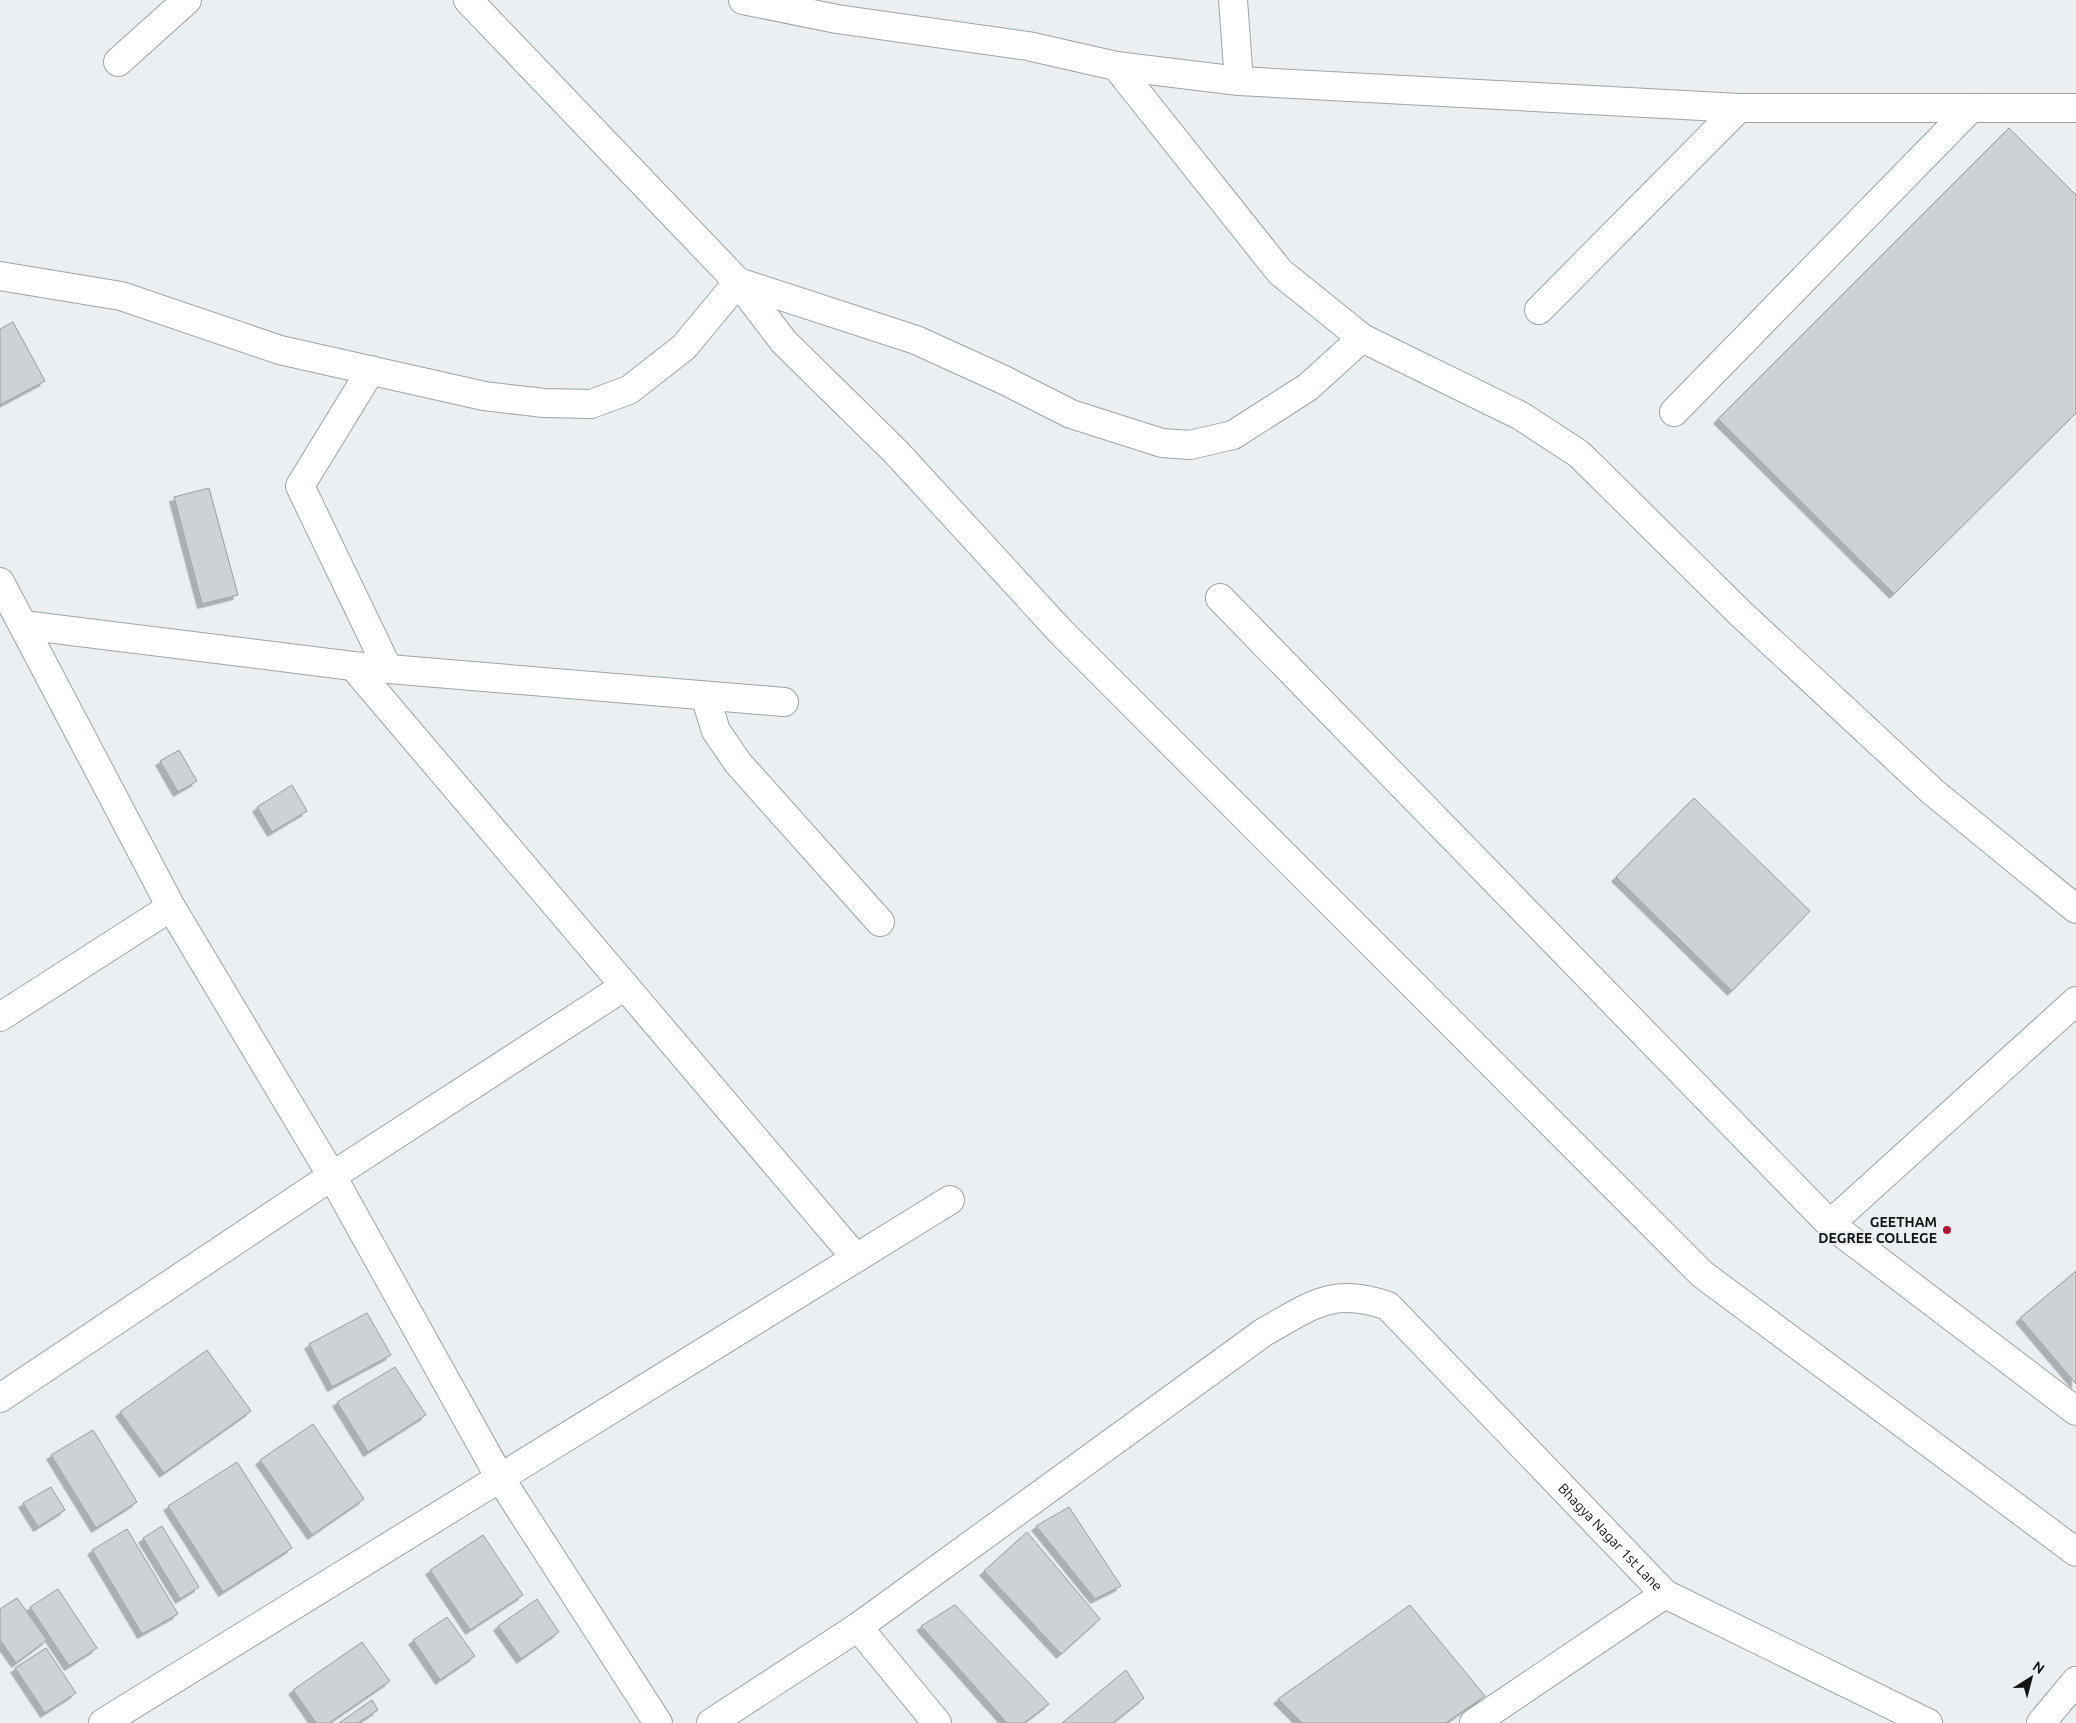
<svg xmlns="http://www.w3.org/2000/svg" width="2076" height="1723" font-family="Ubuntu,sans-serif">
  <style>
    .building { fill: #ced2d4; stroke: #989c9e; filter: url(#shadow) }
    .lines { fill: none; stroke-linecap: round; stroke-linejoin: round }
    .minor-casing { stroke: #9fa3a5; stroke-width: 30 }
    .major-casing { stroke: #9fa3a5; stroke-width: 30 }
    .minor { stroke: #fff; stroke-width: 28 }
    .major { stroke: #fff; stroke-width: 28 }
    .poi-dot { fill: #ab1531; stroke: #ebeff1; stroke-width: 2 }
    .labels { text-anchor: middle; stroke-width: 4; stroke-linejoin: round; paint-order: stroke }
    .poi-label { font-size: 14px; font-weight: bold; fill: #131415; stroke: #ebeff1; text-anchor: end }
    .street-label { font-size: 14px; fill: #131415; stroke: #ebeff1 }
  </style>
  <defs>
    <filter id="shadow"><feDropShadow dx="-4.5" dy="4.5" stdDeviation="0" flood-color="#0004"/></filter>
  </defs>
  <rect width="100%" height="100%" fill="#ebeff1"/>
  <g class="building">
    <polygon points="2009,128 2076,195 2076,413 1894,594 1718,419"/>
    <polygon points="13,322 45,381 0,405 0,329"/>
    <polygon points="209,488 238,595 202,604 174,497"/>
    <polygon points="179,750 197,781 178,792 160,761"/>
    <polygon points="292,785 307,811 272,832 257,807"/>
    <polygon points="1694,798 1810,911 1732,991 1616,877"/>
    <polygon points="2076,1271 2076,1384 2020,1318"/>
    <polygon points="367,1313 391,1355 332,1387 309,1344"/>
    <polygon points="207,1350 251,1411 164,1473 120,1412"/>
    <polygon points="395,1367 426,1415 368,1452 337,1402"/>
    <polygon points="313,1424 364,1499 312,1535 260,1460"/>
    <polygon points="93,1430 137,1502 96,1528 51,1455"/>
    <polygon points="237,1462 292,1548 223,1592 168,1506"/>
    <polygon points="51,1487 65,1510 38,1527 23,1503"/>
    <polygon points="1069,1507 1121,1586 1095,1599 1036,1526"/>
    <polygon points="162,1526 199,1587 180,1599 143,1538"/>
    <polygon points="127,1529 178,1614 142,1634 92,1550"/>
    <polygon points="1027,1532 1100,1619 1061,1654 984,1571"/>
    <polygon points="483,1535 523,1595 470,1630 430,1570"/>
    <polygon points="58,1589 97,1648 69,1666 30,1607"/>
    <polygon points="17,1598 47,1640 16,1663 0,1640 0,1609"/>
    <polygon points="537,1599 559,1632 521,1659 498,1626"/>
    <polygon points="955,1605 1049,1704 1024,1723 1007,1723 921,1626"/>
    <polygon points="1410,1605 1485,1696 1446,1723 1302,1723 1278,1699"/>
    <polygon points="447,1617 475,1656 440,1680 413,1640"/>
    <polygon points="362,1642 390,1681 329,1723 316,1723 293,1690"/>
    <polygon points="46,1648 76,1693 45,1713 15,1668"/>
    <polygon points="1126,1670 1144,1698 1113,1723 1062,1723"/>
    <polygon points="372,1700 378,1710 358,1723 339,1723"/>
  </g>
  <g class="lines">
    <g class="minor-casing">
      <g id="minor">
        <polyline points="468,0 738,282 916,340 1004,380 1071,414 1162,443 1190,445 1233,435 1308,387 1362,338"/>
        <polyline points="743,0 837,19 1028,46 1116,66 1280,272 1362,338 1521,416 1579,454 1739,612 1933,792 2076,909"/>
        <polyline points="1233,0 1239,81"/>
        <polyline points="118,62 187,0"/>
        <polyline points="1116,66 1239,81 1739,108 2076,108"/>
        <polyline points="0,276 121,296 280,350 484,396 544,403 591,404 629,390 684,347 738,282 784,342 896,452 1061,632 1702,1274 2076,1552"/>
        <polyline points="1539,310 1739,108"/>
        <polyline points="371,370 300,486 388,669"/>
        <polyline points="1674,412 1971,108"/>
        <polyline points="0,582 171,907 332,1176 500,1478 658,1723"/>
        <polyline points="1220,598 1830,1224 2076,1411"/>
        <polyline points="23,625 353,666 784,702"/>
        <polyline points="353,666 856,1258"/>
        <polyline points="705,696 716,731 738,763 880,922"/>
        <polyline points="0,1017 171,907"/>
        <polyline points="1830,1224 2076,1001"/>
        <polyline points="0,1398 332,1176 625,986"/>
        <polyline points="858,1627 937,1723"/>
        <polyline points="103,1723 950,1200"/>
        <path id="s1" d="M711,1723L858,1627L1264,1332C1311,1306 1332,1286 1388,1306L1665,1594L1928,1723"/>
        <polyline points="1474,1723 1665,1594"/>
      </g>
    </g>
    <g class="major-casing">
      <polyline id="major" points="2041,1723 2076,1681"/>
    </g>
    <use href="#minor" class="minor"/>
    <use href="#major" class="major"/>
  </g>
  <circle class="poi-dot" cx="1947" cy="1230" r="5"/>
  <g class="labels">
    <g class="poi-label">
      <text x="1937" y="1227">GEETHAM<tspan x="1937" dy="16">DEGREE COLLEGE</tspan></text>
    </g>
    <g class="street-label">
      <text dy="5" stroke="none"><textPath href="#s1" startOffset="1131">Bhagya Nagar 1st Lane</textPath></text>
    </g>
  </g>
  <g transform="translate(2031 1678) rotate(36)" stroke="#ebeff1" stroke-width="4" paint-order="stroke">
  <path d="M0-4L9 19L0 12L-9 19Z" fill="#131415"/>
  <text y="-8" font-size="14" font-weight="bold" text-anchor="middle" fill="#131415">N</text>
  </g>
</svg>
